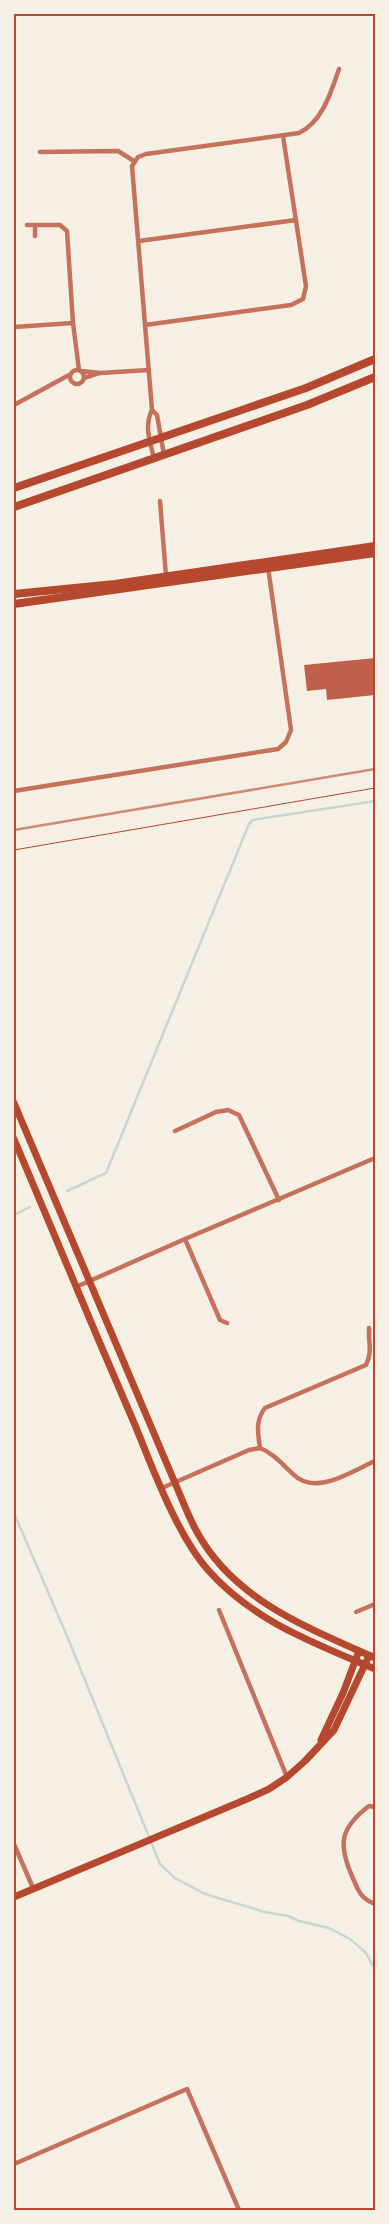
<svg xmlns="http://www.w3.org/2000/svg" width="389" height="2224" font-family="Roboto,sans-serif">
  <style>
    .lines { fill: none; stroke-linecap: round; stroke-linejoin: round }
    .stream { stroke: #c9d6d2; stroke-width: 2.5 }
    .building { fill: #bf614a }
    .path { stroke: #b5482f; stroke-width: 1 }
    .minor { stroke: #c5725c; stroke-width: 4.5 }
    .secondary { stroke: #b5482f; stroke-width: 7 }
    .trunk { stroke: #b5482f; stroke-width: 8 }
    .rail { stroke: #cf8b77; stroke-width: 2.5 }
    .neatline { fill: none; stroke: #b5482f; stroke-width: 2 }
  </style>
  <rect width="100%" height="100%" fill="#f6efe4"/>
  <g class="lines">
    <g class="stream">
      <polyline points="67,1191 106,1173 249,824 253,820 375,801"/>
      <polyline points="14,1215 30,1207"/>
      <polyline points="14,1513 67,1636 160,1864 175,1878 205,1894 265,1912 288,1916 299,1921 329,1928 350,1939 366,1953 375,1970"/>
    </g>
  </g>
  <polygon class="building" points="375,658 375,695 327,700 326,689 307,691 304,665"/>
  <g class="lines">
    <polyline class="path" points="14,850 375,788"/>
    <g class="minor">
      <polyline points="40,152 118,151 134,161"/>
      <polyline points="27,225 60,225 67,231 73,323 79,370"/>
      <polyline points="35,236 35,225"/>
      <polyline points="139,241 296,220"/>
      <polyline points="145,325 291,305 303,299 306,286 283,136"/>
      <polyline points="14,327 73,323"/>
      <circle cx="77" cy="377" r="7"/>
      <polyline points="81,371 100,373 149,370"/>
      <polyline points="84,378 99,373"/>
      <polyline points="14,405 69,375"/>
      <polyline points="152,410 157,415 164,455"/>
      <path d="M154,458C150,442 144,426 152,410L132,166L138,157L146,154L299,133C323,121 331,92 339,69"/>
      <polyline points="160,501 166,576"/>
      <polyline points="14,791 278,749 286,742 291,730 268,567"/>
      <polyline points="175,1131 216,1112 228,1110 239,1115 279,1200"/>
      <polyline points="185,1239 220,1320 227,1323"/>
      <polyline points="76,1287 185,1239 375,1158"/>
      <path d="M260,1448C273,1453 282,1464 293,1474C315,1497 352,1471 375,1461"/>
      <path d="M162,1488L249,1450L260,1448C258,1433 255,1421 265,1408L366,1365C373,1350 368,1343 369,1328"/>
      <polyline points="219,1610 287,1777"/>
      <polyline points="356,1612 375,1604"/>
      <path d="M375,1807L369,1806C340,1828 338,1844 352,1876C358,1890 360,1898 375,1904"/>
      <polyline points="14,1844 33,1888"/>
      <polyline points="14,2164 187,2089 239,2210"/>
    </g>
    <g class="secondary">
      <path d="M14,1103L175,1483C182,1499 188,1516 197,1532C234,1600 308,1628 375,1658"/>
      <path d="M14,1139C54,1235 94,1330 135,1425C153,1469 177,1535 208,1570C253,1621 314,1643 375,1669"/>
      <polyline points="321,1740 343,1693 359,1651"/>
      <polyline points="14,1897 247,1799 269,1789 287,1777 305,1761 334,1730 369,1656"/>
    </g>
    <g class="trunk">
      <polyline points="14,488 306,388 375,359"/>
      <polyline points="14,507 307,405 375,377"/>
      <polyline points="14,594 115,584 375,546"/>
      <polyline points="14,604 375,553"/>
    </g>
    <polyline class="rail" points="14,830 375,769"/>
  </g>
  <rect width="389" height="2224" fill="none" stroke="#f6efe4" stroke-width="30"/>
  <rect x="15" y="15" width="359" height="2194" class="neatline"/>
</svg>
